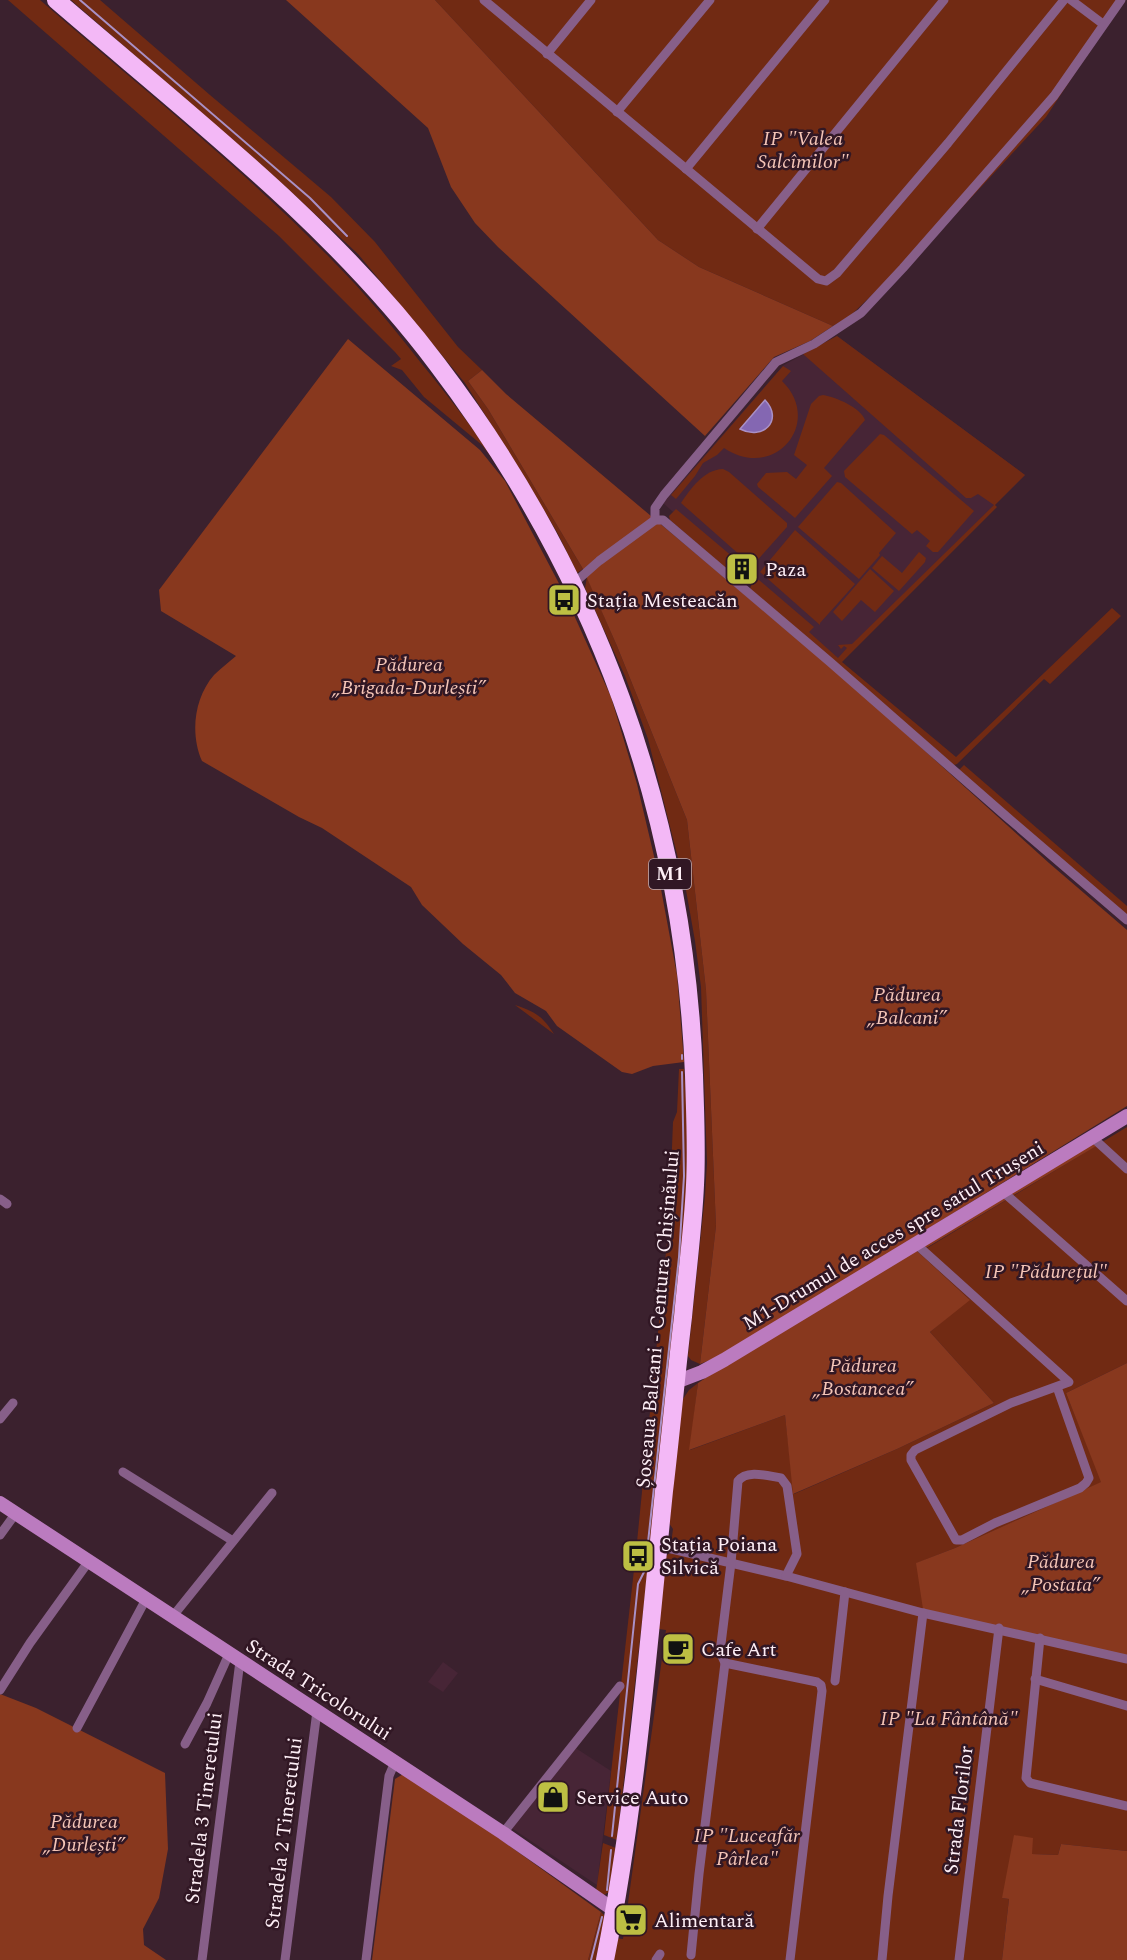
<svg xmlns="http://www.w3.org/2000/svg" width="1127" height="1960" font-family="Spectral,serif">
  <style>
    .built { fill: #472536 }
    .green { fill: #712a13; fill-rule: evenodd }
    .forest { fill: #88381e }
    .water { fill: #8467b2; stroke: #a990c6; stroke-width: 1.5 }
    .lines { fill: none; stroke-linecap: round; stroke-linejoin: round }
    .stream { stroke: #a990c6; stroke-width: 2 }
    .street { stroke: #875f89; stroke-width: 9 }
    .secondary { stroke: #bb7bbf; stroke-width: 14 }
    .highway { stroke: #f3b8f6; stroke-width: 18 }
    .labels { text-anchor: middle; stroke-width: 5; stroke-linejoin: round; paint-order: stroke }
    .shield { fill: #311724; stroke: #c0aeb7; stroke-width: 1.5 }
    .shield-label { font-size: 18px; font-weight: bold; fill: #feeff6 }
    .park-label { font-size: 20px; font-style: italic; fill: #f5c5b7; stroke: #311724 }
    .poi-label { font-size: 20px; fill: #feeff6; stroke: #311724; text-anchor: start }
    .street-label { font-size: 20px; fill: #feeff6; stroke: #311724 }
  </style>
  <rect width="100%" height="100%" fill="#3b212e"/>
  <g class="built">
    <polygon points="837,336 1025,475 838,659 663,503 784,365"/>
    <polygon points="443,1662 458,1673 443,1692 428,1682"/>
    <polygon points="574,1747 611,1771 597,1885 510,1827"/>
  </g>
  <g class="green">
    <path d="M8,0H40C138,85 241,167 332,260C364,292 393,327 421,363C449,397 476,432 500,468L482,445L424,397L402,370L391,366L401,359L395,352L279,236Z"/>
    <polygon points="71,0 100,0 210,95 331,197 375,242 458,347 482,370 468,381 488,409 583,569 577,573 558,534 525,478 465,383 358,254 287,188"/>
    <polygon points="435,0 1123,0 1046,117 954,216 850,316 833,326 699,267 658,240"/>
    <polygon points="837,336 1025,475 995,505 997,507 842,662 956,757 1112,608 1121,616 1050,684 1044,679 957,764 954,765 750,589 752,582 759,580 814,627 809,632 838,658 847,648 844,646 841,649 838,645 852,644 994,505 978,494 971,498 966,498 803,354"/>
    <path d="M783,366L791,371L782,381C824,422 775,482 724,448L717,455L703,463L695,476L676,499L671,495ZM766,400L771,408L767,428L759,432Z"/>
    <path d="M823,395C836,397 861,408 865,420L824,468L832,476L795,518L758,487L757,484L766,473L787,472L796,479L807,465L794,455L811,404L819,396Z"/>
    <polygon points="880,434 884,435 974,511 938,552 933,552 926,546 930,541 917,530 912,534 845,477 844,471"/>
    <path d="M723,469L729,472L787,523V527L754,564H750L681,503C690,489 705,469 723,469Z"/>
    <polygon points="837,482 841,483 896,533 879,553 880,555 859,579 798,527"/>
    <polygon points="676,509 740,563 736,568 745,576 742,578 736,577 670,520 669,516"/>
    <polygon points="795,530 855,584 820,623 820,625 760,572"/>
    <polygon points="919,552 926,558 925,562 899,591 872,568 882,556 902,573"/>
    <polygon points="870,569 894,591 875,612 861,600 842,621 833,612"/>
    <polygon points="587,577 617,646 687,820 706,990 716,1226 700,1364 691,1360 688,1356 705,1196 707,1163 701,987 695,941 686,890 648,739 625,676 585,588"/>
    <polygon points="964,765 1127,906 1127,916 959,770"/>
    <path d="M515,1005C536,1012 542,1016 554,1034Z"/>
    <polygon points="679,1069 684,1069 688,1124 687,1196 651,1541 645,1552 636,1552 669,1222 673,1122 677,1112"/>
    <polygon points="1127,1127 1127,1363 1066,1393 1102,1482 955,1548 917,1563 1127,1656 1127,1851 1061,1844 1058,1855 1031,1854 1002,1898 1009,1899 1002,1960 610,1960 614,1938 623,1939 663,1651 666,1630 659,1629 665,1559 668,1554 674,1553 674,1546 671,1544 673,1529 669,1523 681,1402 689,1390 698,1383 690,1450 785,1415 794,1494 897,1449 994,1403 930,1332 969,1299 919,1253"/>
    <polygon points="635,1561 643,1562 648,1569 617,1840 604,1835"/>
    <polygon points="603,1843 616,1848 609,1892 602,1896 596,1891"/>
    <polygon points="601,1912 605,1916 596,1960 588,1960"/>
  </g>
  <g class="forest">
    <polygon points="286,0 435,0 658,240 699,267 833,326 810,341 774,357 705,436 498,247 475,223 451,187 428,128"/>
    <path d="M348,339L480,450L505,481L564,593L611,697L637,784L658,873L677,975L684,1062L653,1066L632,1074L622,1072L557,1026L546,1011L515,993L501,975L463,944L422,905L411,887L322,828L299,817L202,761C190,734 194,698 214,675C221,668 229,662 236,656L161,611L159,590Z"/>
    <polygon points="482,370 506,394 853,686 1049,863 1127,930 1127,1106 723,1355 700,1364 716,1226 706,990 687,820 617,646 583,569 488,409 468,381"/>
    <polygon points="1091,1141 1098,1145 1012,1196 1006,1191"/>
    <polygon points="1001,1195 1006,1200 926,1248 922,1245"/>
    <polygon points="916,1250 970,1300 930,1332 994,1403 897,1449 793,1494 785,1415 689,1450 698,1383 733,1360"/>
    <polygon points="1127,1363 1127,1656 923,1609 916,1563 955,1548 1101,1482 1066,1393"/>
    <polygon points="0,1694 36,1708 165,1773 168,1849 159,1898 143,1929 144,1945 166,1960 0,1960"/>
    <polygon points="405,1773 439,1795 601,1912 588,1960 372,1960 395,1779"/>
    <polygon points="1014,1835 1033,1838 1032,1854 1058,1855 1061,1844 1127,1851 1127,1960 1002,1960 1009,1899 1002,1898"/>
  </g>
  <path class="water" d="M765,400C784,420 763,441 740,429Z"/>
  <g class="lines">
    <g class="stream">
      <polyline points="80,0 310,198 347,236"/>
      <polyline points="682,1055 682,1059"/>
      <polyline points="612,1836 638,1584 645,1570 679,1257 684,1176 682,1072"/>
      <polyline points="607,1890 611,1850"/>
      <polyline points="591,1960 602,1917"/>
    </g>
    <g class="street">
      <polyline points="484,0 818,279 826,281 837,273 948,143 1064,0"/>
      <polyline points="1071,0 1103,24"/>
      <polyline points="547,54 591,0"/>
      <polyline points="617,112 710,0"/>
      <polyline points="686,169 825,0"/>
      <polyline points="757,229 944,0"/>
      <polyline points="655,520 655,508 664,495 776,362 814,344 861,313 903,268 1054,96 1121,0"/>
      <polyline points="573,584 599,561 655,520 663,520 830,662 1007,817 1127,920"/>
      <polyline points="1092,1137 1127,1169"/>
      <polyline points="1002,1191 1127,1301"/>
      <polyline points="0,1199 7,1204"/>
      <polyline points="916,1244 1069,1382 1011,1403 915,1450 911,1455 911,1460 956,1540 962,1540 995,1523 1080,1488 1086,1483 1089,1478 1057,1387"/>
      <polyline points="0,1419 13,1403"/>
      <polyline points="123,1472 233,1541"/>
      <polyline points="0,1535 16,1513"/>
      <polyline points="659,1546 786,1576 923,1613 1127,1659"/>
      <polyline points="173,1616 272,1493"/>
      <polyline points="1040,1638 1026,1778 1030,1783 1127,1806"/>
      <polyline points="725,1663 817,1682 821,1685 822,1691 790,1960"/>
      <polyline points="1035,1679 1127,1706"/>
      <polyline points="835,1681 845,1592"/>
      <polyline points="0,1690 30,1643 89,1561"/>
      <polyline points="77,1728 146,1599"/>
      <polyline points="185,1744 207,1703 229,1654"/>
      <polyline points="503,1833 620,1686"/>
      <path d="M691,1955L699,1874L725,1663L720,1652L731,1563L738,1481C747,1469 768,1476 781,1478L787,1486L797,1554L786,1576"/>
      <polyline points="202,1960 240,1661"/>
      <polyline points="285,1960 317,1711"/>
      <polyline points="366,1960 389,1776 395,1762"/>
      <polyline points="656,1960 660,1954"/>
      <polyline points="882,1960 888,1896 923,1613"/>
      <polyline points="959,1960 999,1628"/>
    </g>
    <g class="secondary">
      <polyline points="676,1382 702,1372 724,1360 1127,1116"/>
      <polyline points="0,1503 503,1833 614,1910"/>
    </g>
    <path class="highway" d="M56,0C188,114 332,224 437,364C596,573 684,812 694,1075C695,1112 697,1149 695,1185C693,1229 687,1273 683,1317C676,1375 671,1433 664,1491C648,1648 636,1806 605,1960"/>
  </g>
  <defs>
    <g id="building-square" transform="scale(1.725)"><rect x="-9" y="-9" width="18" height="18" rx="4" fill="#bdbf43" stroke="#311724"/><path d="M-4-6H4V6H1V3H-1V6H-4ZM-2.5-4.3h1.7v1.8h-1.7ZM.8-4.3h1.7v1.8H.8ZM-2.5-1h1.7V.8h-1.7ZM.8-1h1.7V.8H.8Z" fill="#111"/></g>
    <g id="bus-square" transform="scale(1.725)"><rect x="-9" y="-9" width="18" height="18" rx="4" fill="#bdbf43" stroke="#311724"/><path d="M-5-6H5V4H4V6H2V4H-2V6H-4V4H-5ZM-3.5-4V0h7V-4ZM-3.5 1.2v1.5H-2V1.2ZM2 1.2v1.5H3.5V1.2Z" fill="#111"/></g>
    <g id="cafe-square" transform="scale(1.725)"><rect x="-9" y="-9" width="18" height="18" rx="4" fill="#bdbf43" stroke="#311724"/><path d="M-5.5-4.5H6V0H3Q3 3.5 0 3.5H-2.5Q-5.5 3.5-5.5 0ZM3-3.2v2h1.7v-2ZM-6 4.5H4V6H-6Z" fill="#111"/></g>
    <g id="shop-square" transform="scale(1.725)"><rect x="-9" y="-9" width="18" height="18" rx="4" fill="#bdbf43" stroke="#311724"/><path d="M-5-2.5h2.3a2.7 3.5 0 0 1 5.4 0H5L5.5 6h-11ZM-1.5-2.5h3a1.5 2.3 0 0 0-3 0Z" fill="#111"/></g>
    <g id="supermarket-square" transform="scale(1.725)"><rect x="-9" y="-9" width="18" height="18" rx="4" fill="#bdbf43" stroke="#311724"/><path d="M-6-5.5h2.5l.6 2H6L4.5 2H-2.5L-4.4-4H-6ZM-1.5 3.2a1.3 1.3 0 1 0 .1 0ZM3 3.2a1.3 1.3 0 1 0 .1 0Z" fill="#111"/></g>
  </defs>
  <g fill-rule="evenodd">
    <use href="#building-square" x="742" y="569"/>
    <use href="#bus-square" x="564" y="600"/>
    <use href="#bus-square" x="638" y="1556"/>
    <use href="#cafe-square" x="678" y="1649"/>
    <use href="#shop-square" x="553" y="1797"/>
    <use href="#supermarket-square" x="631" y="1920"/>
  </g>
  <g class="labels">
    <rect class="shield" x="649" y="859" width="42" height="30" rx="4.5"/>
    <g class="shield-label">
      <text x="670" y="880">M1</text>
    </g>
    <g class="park-label">
      <text x="803" y="145">IP "Valea<tspan x="803" dy="23">Salcîmilor"</tspan></text>
      <text x="409" y="671">Pădurea<tspan x="409" dy="23">„Brigada-Durlești”</tspan></text>
      <text x="907" y="1001">Pădurea<tspan x="907" dy="23">„Balcani”</tspan></text>
      <text x="1046" y="1278">IP "Pădurețul"</text>
      <text x="863" y="1372">Pădurea<tspan x="863" dy="23">„Bostancea”</tspan></text>
      <text x="1061" y="1568">Pădurea<tspan x="1061" dy="23">„Postata”</tspan></text>
      <text x="949" y="1725">IP "La Fântână"</text>
      <text x="84" y="1828">Pădurea<tspan x="84" dy="23">„Durlești”</tspan></text>
      <text x="747" y="1842">IP "Luceafăr<tspan x="747" dy="23">Pârlea"</tspan></text>
    </g>
    <g class="poi-label">
      <text x="765" y="576">Paza</text>
      <text x="587" y="607">Stația Mesteacăn</text>
      <text x="661" y="1551">Stația Poiana<tspan x="661" dy="23">Silvică</tspan></text>
      <text x="701" y="1656">Cafe Art</text>
      <text x="576" y="1804">Service Auto</text>
      <text x="654" y="1927">Alimentară</text>
    </g>
    <g class="street-label">
      <text transform="translate(893 1235) rotate(-31)" y="7">M1-Drumul de acces spre satul Trușeni</text>
      <text transform="translate(657 1319) rotate(-85)" y="7">Șoseaua Balcani - Centura Chișinăului</text>
      <text transform="translate(319 1689) rotate(33)" y="7">Strada Tricolorului</text>
      <text transform="translate(203 1808) rotate(-83)" y="7">Stradela 3 Tineretului</text>
      <text transform="translate(958 1810) rotate(-83)" y="7">Strada Florilor</text>
      <text transform="translate(283 1833) rotate(-83)" y="7">Stradela 2 Tineretului</text>
    </g>
  </g>
</svg>
